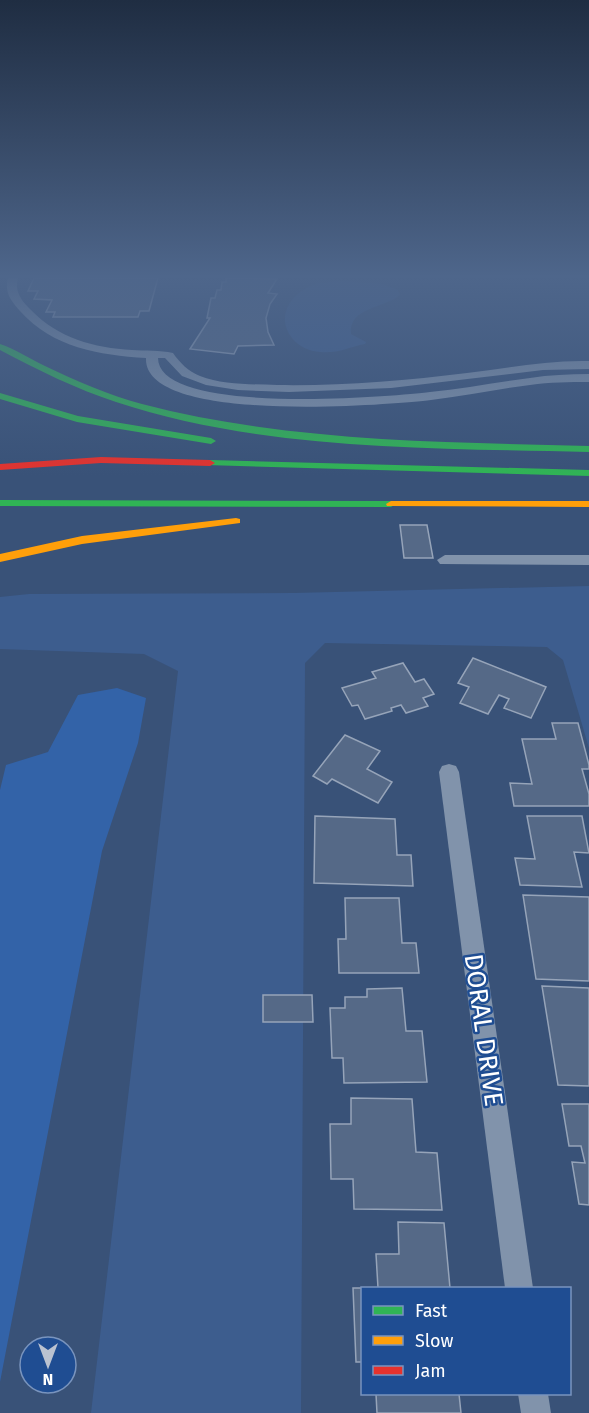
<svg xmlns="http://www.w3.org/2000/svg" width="589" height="1413" font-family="'Fira Sans',sans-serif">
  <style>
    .green { fill: #3363a8 }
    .water { fill: #3d5d8e }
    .building { fill: #556987; stroke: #96a4b9; stroke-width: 1.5 }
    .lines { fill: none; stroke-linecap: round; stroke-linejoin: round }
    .street { fill: #8193ab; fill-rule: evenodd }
    .fast { fill: #30b455; fill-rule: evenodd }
    .slow { fill: #ff9f0a; fill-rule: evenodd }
    .jam { fill: #e5322d; fill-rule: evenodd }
    .labels { text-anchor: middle; stroke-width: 5; stroke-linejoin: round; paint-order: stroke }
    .near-street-label { font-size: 26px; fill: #fff; stroke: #1f4d92 }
  </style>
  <rect width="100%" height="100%" fill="#395278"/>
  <polygon class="green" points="117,688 146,698 138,743 102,851 0,1382 0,790 6,765 48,752 78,695"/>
  <g class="water">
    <path d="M342,281L382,284L398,290L400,295C386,308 348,307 351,334L366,342L365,344C349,347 337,354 320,352C309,351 299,347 292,338C274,315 293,290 319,283C326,282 334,282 342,281Z"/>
    <polygon points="589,586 589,748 563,660 547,647 325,643 305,663 301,1413 91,1413 178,671 144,654 0,649 0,597 29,594 294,593"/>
  </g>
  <g class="building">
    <polygon points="34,278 158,278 149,311 140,311 138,317 53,317 55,312 46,312 52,300 34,299 38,291 28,291"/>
    <polygon points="226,278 277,279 268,293 277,294 270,304 266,318 268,332 274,345 238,346 234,354 190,349 210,318 207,318 211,298 215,298 217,290 221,290 222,282 226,282"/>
    <polygon points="400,525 427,525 433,558 404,558"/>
    <polygon points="473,658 546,687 531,718 504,708 509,699 499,695 488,714 460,703 469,687 458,683"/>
    <polygon points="403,663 415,682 424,679 434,694 423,698 428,706 406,713 401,705 391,708 392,711 365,719 358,705 352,706 342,688 376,678 372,672"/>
    <polygon points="552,723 578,723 589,765 589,769 582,769 589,794 589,806 514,806 510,783 532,784 522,739 556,739"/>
    <polygon points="345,735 380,751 367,769 392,782 378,803 332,779 327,784 313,776"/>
    <polygon points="315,816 395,819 397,855 411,855 413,886 314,883"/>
    <polygon points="527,816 582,816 589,853 574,852 582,887 520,885 515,858 535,859"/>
    <polygon points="523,895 589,897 589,981 536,979"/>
    <polygon points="345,898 399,898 402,943 416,943 419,973 339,973 338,939 346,939"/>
    <polygon points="542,986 589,988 589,1086 558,1085"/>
    <polygon points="402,988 406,1031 422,1031 427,1082 344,1083 343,1058 332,1058 330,1008 345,1008 345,997 367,997 367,989"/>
    <polygon points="263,995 312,995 313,1022 263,1022"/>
    <polygon points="351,1098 412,1099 416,1152 437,1153 442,1210 354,1209 353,1179 331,1179 330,1124 351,1124"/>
    <polygon points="562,1104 589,1104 589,1205 579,1204 572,1162 585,1163 581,1146 569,1146"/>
    <polygon points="398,1222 444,1223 450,1288 362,1288 362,1362 356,1362 353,1288 378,1288 376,1254 399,1254"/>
    <polygon points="376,1394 459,1394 461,1413 377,1413"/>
  </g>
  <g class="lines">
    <g class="street">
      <path d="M8,278H18C14,292 22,301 31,310C58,338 94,348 132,350C145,351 160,350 173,353C180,363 188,371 200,376C223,385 252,384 277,385C340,386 404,381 467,373C508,368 548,360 589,361V369L543,370L391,388L289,392L238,390L206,385L182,376L165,358H158C158,416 389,397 430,392C463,389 496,382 530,378C549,375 569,374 589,374V382C569,382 550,382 530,385C497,389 464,396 431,400C388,405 143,425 146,358C99,355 53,348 20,311C11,301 4,292 8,278Z"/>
      <polygon points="445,555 589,555 589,565 440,564 437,560"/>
      <polygon points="449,764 456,766 459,772 533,1288 505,1288 439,772 442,766"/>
      <polygon points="518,1394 548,1394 551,1413 521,1413"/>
    </g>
    <g class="fast">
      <path d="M0,344C15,349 30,359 45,366C76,381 109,395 142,404C288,442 439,442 589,446V452C436,448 263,451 116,402C76,389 38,370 0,350Z"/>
      <polygon points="0,393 78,416 211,438 216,441 211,444 77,422 0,399"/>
      <polygon points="210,460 589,470 589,476 206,465 205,463"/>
      <polygon points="0,500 391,501 396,504 391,507 0,506"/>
    </g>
    <g class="slow">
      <polygon points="391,501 589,501 589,507 387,506 386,504"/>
      <polygon points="236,518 240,519 240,523 82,544 0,562 0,554 82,536"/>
    </g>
    <polygon class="jam" points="101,457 210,460 215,463 210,466 101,463 0,470 0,464"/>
  </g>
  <linearGradient id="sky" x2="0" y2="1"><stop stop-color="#1f2d42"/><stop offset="0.58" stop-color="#4e668b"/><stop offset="1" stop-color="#4e668b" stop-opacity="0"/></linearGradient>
  <rect width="589" height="476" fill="url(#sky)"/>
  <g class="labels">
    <g class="near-street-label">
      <text transform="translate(484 1030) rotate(82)" y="9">DORAL DRIVE</text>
    </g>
  </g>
  <rect x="361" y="1287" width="210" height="108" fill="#1f4d92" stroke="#7994be" stroke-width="1.5"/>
  <rect x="373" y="1306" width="30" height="9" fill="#30b455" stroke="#7994be" stroke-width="1.5"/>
  <text x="415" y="1317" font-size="18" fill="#ffffff">Fast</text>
  <rect x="373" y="1336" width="30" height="9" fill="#ff9f0a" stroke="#7994be" stroke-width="1.5"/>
  <text x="415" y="1347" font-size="18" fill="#ffffff">Slow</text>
  <rect x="373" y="1366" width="30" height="9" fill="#e5322d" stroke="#7994be" stroke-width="1.5"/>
  <text x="415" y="1377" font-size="18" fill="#ffffff">Jam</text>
  <g transform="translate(48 1365) rotate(180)"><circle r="28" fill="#1f4d92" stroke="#7994be" stroke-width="1.5"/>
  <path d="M0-4.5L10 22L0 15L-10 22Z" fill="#bac2d0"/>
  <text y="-9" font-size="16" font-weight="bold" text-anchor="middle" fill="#ffffff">N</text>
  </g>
</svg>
